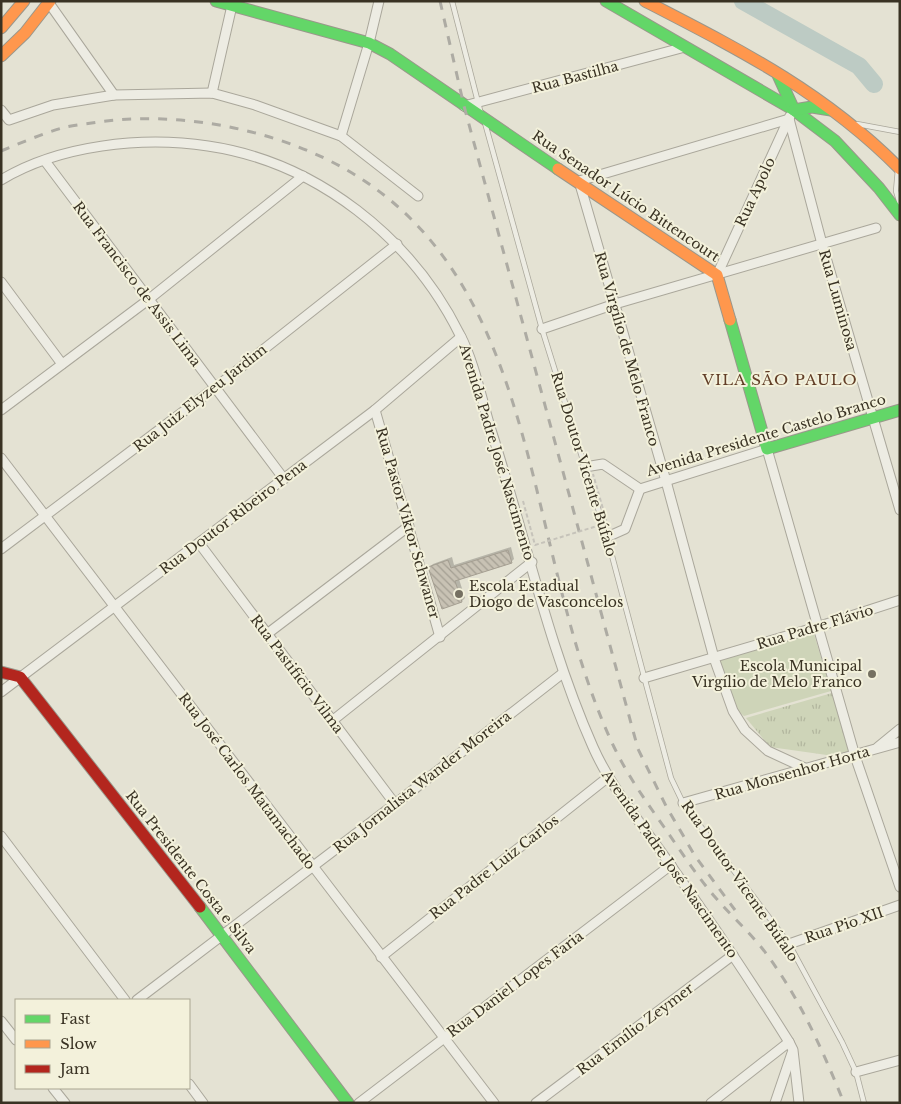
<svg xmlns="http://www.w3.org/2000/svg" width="901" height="1104" font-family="'Libre Baskerville',serif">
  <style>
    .grass { fill: url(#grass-tufts) }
    .pitch { fill: #ced4b8 }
    .shadow { fill: #0003 }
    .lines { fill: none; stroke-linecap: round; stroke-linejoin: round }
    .river { stroke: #bdcbc4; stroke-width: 18 }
    .building { fill: url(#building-back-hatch); stroke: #a59f92 }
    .lane-casing { stroke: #aaa79b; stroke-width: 6 }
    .street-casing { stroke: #aaa79b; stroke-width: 11 }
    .fast-casing { stroke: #9a978b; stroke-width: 13 }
    .slow-casing { stroke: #9a978b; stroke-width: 13 }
    .jam-casing { stroke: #9a978b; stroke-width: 13 }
    .lane { stroke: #edece3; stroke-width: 4.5 }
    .street { stroke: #edece3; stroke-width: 9 }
    .fast { stroke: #63d668; stroke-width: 11 }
    .slow { stroke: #ff974d; stroke-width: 11 }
    .jam { stroke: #b3261e; stroke-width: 11 }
    .rail { stroke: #adaba3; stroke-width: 3; stroke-dasharray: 9 9; stroke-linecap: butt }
    .path-bridge { stroke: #c6c3ba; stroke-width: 2; stroke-dasharray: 4 2.5; stroke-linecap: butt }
    .poi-dot { fill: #757061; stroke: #f3f1db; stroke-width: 2 }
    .labels { text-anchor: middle; stroke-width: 4; stroke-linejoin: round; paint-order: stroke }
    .street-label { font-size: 14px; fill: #393223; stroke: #f3f1db }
    .poi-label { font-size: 14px; fill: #393223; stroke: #f3f1db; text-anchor: start }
    .neighbourhood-label { font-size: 15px; letter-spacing: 1px; fill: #623e27; stroke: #f3f1db }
  </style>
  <defs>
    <pattern id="grass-tufts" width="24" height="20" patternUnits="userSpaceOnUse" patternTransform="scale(1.25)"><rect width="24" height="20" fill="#ced4b8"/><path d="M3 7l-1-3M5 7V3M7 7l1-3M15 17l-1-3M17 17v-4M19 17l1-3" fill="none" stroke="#b2b69e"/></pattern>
    <pattern id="building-back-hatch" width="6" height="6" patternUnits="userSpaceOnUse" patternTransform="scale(1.25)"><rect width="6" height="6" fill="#c8c2b4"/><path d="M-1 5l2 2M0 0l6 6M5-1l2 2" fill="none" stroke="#a39e92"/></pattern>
  </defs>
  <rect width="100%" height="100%" fill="#e4e2d3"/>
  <polygon class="grass" points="832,693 851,752 841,757 770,747 746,718"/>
  <polygon class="pitch" points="814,634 831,691 744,716 738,711 719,659"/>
  <polygon class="shadow" points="511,547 514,559 511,562 459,579 465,598 462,601 430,567 433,564 452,557 454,565"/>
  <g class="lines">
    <polyline class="river" points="743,1 859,66 874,84"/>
  </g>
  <polygon class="building" points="508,550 512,563 455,581 462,602 442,609 428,567 448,560 451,568"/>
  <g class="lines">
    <g class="lane-casing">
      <g id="lane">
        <polyline points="452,1 481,114"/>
        <polyline points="485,123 542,329 607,537 671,778 683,803 789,944 842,1042 856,1072 864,1103"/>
        <polyline points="857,124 900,132"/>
        <polyline points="898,169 896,191 900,204"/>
      </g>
    </g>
    <g class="street-casing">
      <g id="street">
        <polyline points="49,3 114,95"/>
        <polyline points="212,93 233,1"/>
        <polyline points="464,106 685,47"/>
        <polyline points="1,110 9,120 53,105 114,95 212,93 255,105 341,136 418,196"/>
        <polyline points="789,119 579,181 666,481 714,658 733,711 745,730 768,751 807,769"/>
        <polyline points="789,119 822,244 900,510"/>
        <polyline points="341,136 369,43 379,1"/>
        <polyline points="45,161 284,479"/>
        <path d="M1,180C59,145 142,136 208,146C317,162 412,238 460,335C474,361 482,401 491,430C525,535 548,646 593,747C613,792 646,829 674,870C714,926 752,983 789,1042L793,1050L799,1103"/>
        <polyline points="717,275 790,116"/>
        <polyline points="1,282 62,364"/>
        <polyline points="542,329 615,304 876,228"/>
        <polyline points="1,410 148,300 303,176"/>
        <polyline points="375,410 440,637"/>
        <polyline points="1,458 494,1103"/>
        <polyline points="585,467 603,464 640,489"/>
        <polyline points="640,489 767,449 855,756 900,887"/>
        <polyline points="607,537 625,529 640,489"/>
        <polyline points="199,543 395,804"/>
        <polyline points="1,549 216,387 397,244"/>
        <polyline points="267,634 409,526"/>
        <polyline points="644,678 817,627 900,600"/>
        <polyline points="1,692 375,410 461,337"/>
        <polyline points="332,721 532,562"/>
        <polyline points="878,747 900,729"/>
        <polyline points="683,803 900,742"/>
        <polyline points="1,836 125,1000"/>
        <polyline points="789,944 900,905"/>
        <polyline points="381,957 607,778"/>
        <polyline points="137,1000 395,804 563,673"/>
        <polyline points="1,1021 16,1040"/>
        <polyline points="856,1072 900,1060"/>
        <polyline points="189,1084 203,1103"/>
        <polyline points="53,1088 65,1103"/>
        <polyline points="359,1103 671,865"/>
        <polyline points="536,1103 733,955"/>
        <polyline points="711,1103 789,1042"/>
        <polyline points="775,1103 792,1053"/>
      </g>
    </g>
    <g class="fast-casing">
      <g id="fast">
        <polyline points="216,1 369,43 390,54 558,169"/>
        <polyline points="606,1 794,110 835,141 879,188 900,215"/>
        <polyline points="778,75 794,110"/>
        <polyline points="794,110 812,107 831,110"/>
        <polyline points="730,320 767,449 900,410"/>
        <polyline points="200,907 348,1103"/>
      </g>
    </g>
    <g class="slow-casing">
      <g id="slow">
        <path d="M645,1C740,50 824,92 900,169"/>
        <polyline points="1,28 24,1"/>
        <polyline points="1,56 25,33 50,1"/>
        <polyline points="558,169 717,275 730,320"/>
      </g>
    </g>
    <g class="jam-casing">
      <polyline id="jam" points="1,672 20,677 200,907"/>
    </g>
    <use href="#lane" class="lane"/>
    <use href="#street" class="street"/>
    <use href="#fast" class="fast"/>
    <use href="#slow" class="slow"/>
    <use href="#jam" class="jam"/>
    <g class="rail">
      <polyline points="440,1 464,106 638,749 666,806 695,856 735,910"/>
      <path d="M1,151C21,143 41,134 62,128C73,125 86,124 98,122C158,114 219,121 276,139C553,228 512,532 614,747C628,776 645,800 664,827C680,850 696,875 715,897C732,917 752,934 768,956C801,1001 823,1051 844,1103"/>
    </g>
    <polyline class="path-bridge" points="523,501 535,545 607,523 593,474"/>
  </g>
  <g class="poi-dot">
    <circle cx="459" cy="594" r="5"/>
    <circle cx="872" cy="674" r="5"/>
  </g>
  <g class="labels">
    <g class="street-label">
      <text transform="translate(575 77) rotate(-15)" y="5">Rua Bastilha</text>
      <text transform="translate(755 192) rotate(-65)" y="5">Rua Apolo</text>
      <text transform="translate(626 196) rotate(34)" y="5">Rua Senador Lúcio Bittencourt</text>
      <text transform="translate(137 284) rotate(53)" y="5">Rua Francisco de Assis Lima</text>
      <text transform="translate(838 300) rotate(74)" y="5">Rua Luminosa</text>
      <text transform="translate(627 349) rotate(74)" y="5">Rua Virgílio de Melo Franco</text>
      <text transform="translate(200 398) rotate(-38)" y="5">Rua Juiz Elyzeu Jardim</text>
      <text transform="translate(766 435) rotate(-17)" y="5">Avenida Presidente Castelo Branco</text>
      <text transform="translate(497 452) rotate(73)" y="5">Avenida Padre José Nascimento</text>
      <text transform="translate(584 464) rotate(73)" y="5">Rua Doutor Vicente Búfalo</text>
      <text transform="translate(233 517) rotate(-37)" y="5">Rua Doutor Ribeiro Pena</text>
      <text transform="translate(408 523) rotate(74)" y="5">Rua Pastor Viktor Schwaner</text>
      <text transform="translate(815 627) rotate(-17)" y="5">Rua Padre Flávio</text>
      <text transform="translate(297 674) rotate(53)" y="5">Rua Pastifício Vilma</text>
      <text transform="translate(792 773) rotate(-16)" y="5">Rua Monsenhor Horta</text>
      <text transform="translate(247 781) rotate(53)" y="5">Rua José Carlos Matamachado</text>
      <text transform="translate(422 782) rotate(-38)" y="5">Rua Jornalista Wander Moreira</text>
      <text transform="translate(670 864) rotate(55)" y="5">Avenida Padre José Nascimento</text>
      <text transform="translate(494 867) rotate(-38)" y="5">Rua Padre Luiz Carlos</text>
      <text transform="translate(191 872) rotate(52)" y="5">Rua Presidente Costa e Silva</text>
      <text transform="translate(740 881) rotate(55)" y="5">Rua Doutor Vicente Búfalo</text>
      <text transform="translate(844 925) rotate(-19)" y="5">Rua Pio XII</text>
      <text transform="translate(515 984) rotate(-37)" y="5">Rua Daniel Lopes Faria</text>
      <text transform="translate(635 1029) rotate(-37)" y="5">Rua Emílio Zeymer</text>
    </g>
    <g class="poi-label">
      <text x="469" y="591">Escola Estadual<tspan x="469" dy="16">Diogo de Vasconcelos</tspan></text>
      <text x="862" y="671" text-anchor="end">Escola Municipal<tspan x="862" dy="16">Virgílio de Melo Franco</tspan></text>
    </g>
    <g class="neighbourhood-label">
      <text x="780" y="385">VILA SÃO PAULO</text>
    </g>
  </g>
  <rect width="901" height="1104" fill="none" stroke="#393223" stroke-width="5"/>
  <rect x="15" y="999" width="175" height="90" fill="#f3f1db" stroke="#a9a591"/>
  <rect x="25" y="1015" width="25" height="8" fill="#63d668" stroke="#a9a591"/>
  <text x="60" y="1024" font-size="15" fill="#393223">Fast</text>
  <rect x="25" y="1040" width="25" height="8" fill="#ff974d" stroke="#a9a591"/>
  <text x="60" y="1049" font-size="15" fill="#393223">Slow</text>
  <rect x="25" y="1065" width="25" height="8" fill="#b3261e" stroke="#a9a591"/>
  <text x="60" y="1074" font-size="15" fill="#393223">Jam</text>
</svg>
